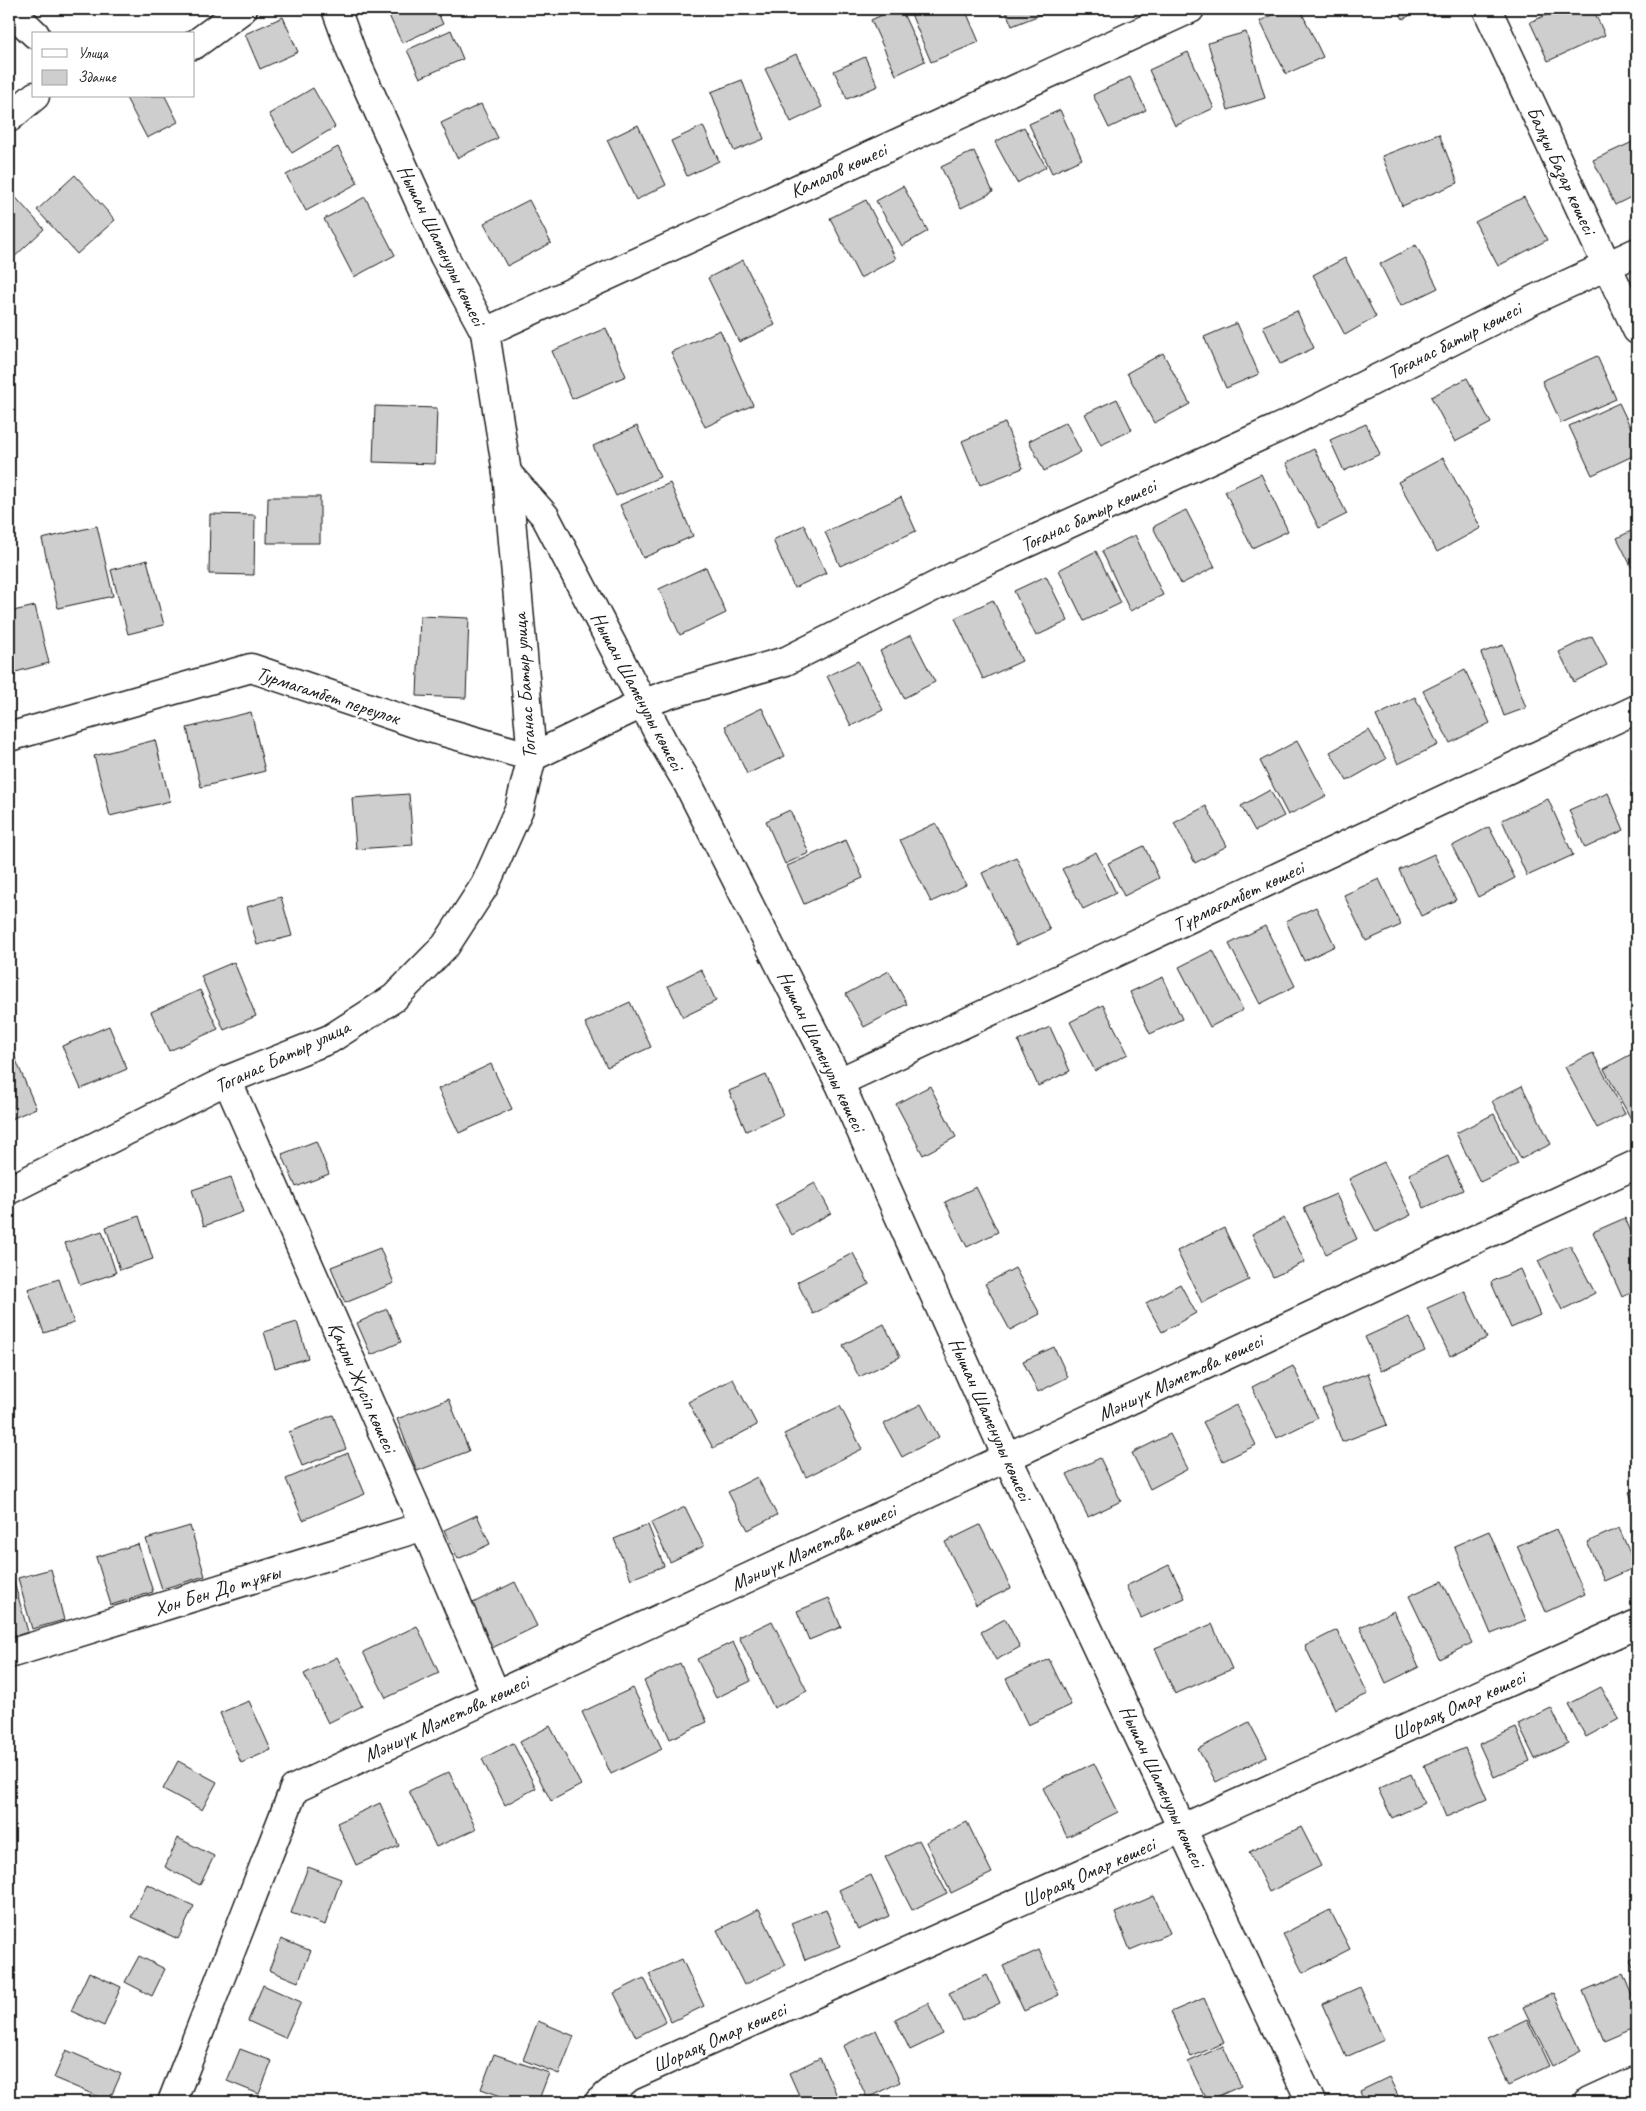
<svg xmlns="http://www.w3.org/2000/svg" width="1646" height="2111" font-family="Caveat,sans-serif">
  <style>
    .building { fill: #cecece; stroke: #1c1c1c }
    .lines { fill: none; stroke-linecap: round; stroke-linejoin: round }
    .minor-casing { stroke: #1c1c1c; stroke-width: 31 }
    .minor { stroke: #fff; stroke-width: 28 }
    .labels { text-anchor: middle; stroke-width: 4; stroke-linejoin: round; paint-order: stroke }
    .street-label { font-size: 20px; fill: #1c1c1c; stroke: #fff }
  </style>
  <rect width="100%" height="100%" fill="#fff"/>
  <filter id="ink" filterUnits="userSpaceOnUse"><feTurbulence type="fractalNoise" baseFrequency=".02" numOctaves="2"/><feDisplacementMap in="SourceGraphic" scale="10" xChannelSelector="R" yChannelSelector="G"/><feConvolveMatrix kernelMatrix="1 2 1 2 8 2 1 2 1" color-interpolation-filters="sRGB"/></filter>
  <g filter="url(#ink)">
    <g class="building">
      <polygon points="386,9 436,9 443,24 402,43"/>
      <polygon points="895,9 901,9 925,61 896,75 871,20"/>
      <polygon points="909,9 965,9 979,42 931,62"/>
      <polygon points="1005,9 1040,9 1042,14 1012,26"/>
      <polygon points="1286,9 1300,9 1323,57 1286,74 1260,21"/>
      <polygon points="1397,9 1422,9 1403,19"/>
      <polygon points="1560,9 1593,9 1605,35 1548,61 1530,22"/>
      <polygon points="283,17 298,52 260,69 245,34"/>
      <polygon points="451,30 463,59 420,78 407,50"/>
      <polygon points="1246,32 1265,98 1228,110 1208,43"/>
      <polygon points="1188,52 1214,108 1175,126 1149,70"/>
      <polygon points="796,54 822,107 791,122 765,69"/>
      <polygon points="865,57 878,86 847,99 834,71"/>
      <polygon points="1130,77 1146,110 1109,128 1093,95"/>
      <polygon points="742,80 764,139 734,151 711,92"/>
      <polygon points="313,88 335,127 292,153 269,114"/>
      <polygon points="125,96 165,96 178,122 147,138"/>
      <polygon points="481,104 498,138 457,158 441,123"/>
      <polygon points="1060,110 1082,159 1052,173 1029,124"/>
      <polygon points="638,125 666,185 636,200 607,140"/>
      <polygon points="703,126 719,161 687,176 671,141"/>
      <polygon points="1024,127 1046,167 1017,183 995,142"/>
      <polygon points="1439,134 1458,183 1402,206 1382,156"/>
      <polygon points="1637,140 1637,194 1615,205 1593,160"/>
      <polygon points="338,147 358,183 306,211 286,175"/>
      <polygon points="974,151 993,192 961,208 941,167"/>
      <polygon points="75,175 115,220 77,254 37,210"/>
      <polygon points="903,186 928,231 902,246 876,201"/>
      <polygon points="10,191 44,229 9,262 9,192"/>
      <polygon points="365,197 395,255 354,277 324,219"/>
      <polygon points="1524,197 1547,240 1498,266 1475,222"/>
      <polygon points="529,200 551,243 507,266 484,223"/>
      <polygon points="866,200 896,259 860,278 830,218"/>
      <polygon points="1416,245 1438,288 1401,306 1380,264"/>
      <polygon points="1345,258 1376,317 1345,335 1313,275"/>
      <polygon points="743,260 775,325 739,342 708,278"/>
      <polygon points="1297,311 1314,348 1280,364 1263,326"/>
      <polygon points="1237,323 1259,374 1226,388 1204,337"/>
      <polygon points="606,328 626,376 572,399 552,351"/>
      <polygon points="720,330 753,405 705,427 671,352"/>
      <polygon points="1163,353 1190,404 1154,423 1127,373"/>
      <polygon points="1597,356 1616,399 1561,423 1542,381"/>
      <polygon points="1467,378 1491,423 1455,442 1431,397"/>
      <polygon points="1117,399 1132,430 1101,445 1085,414"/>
      <polygon points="1619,403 1637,441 1637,454 1592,475 1569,426"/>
      <polygon points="375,406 437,408 435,464 373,462"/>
      <polygon points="1066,422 1081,452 1044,471 1029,441"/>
      <polygon points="1005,423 1023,468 980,485 962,441"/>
      <polygon points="1366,424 1380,454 1344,471 1330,440"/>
      <polygon points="637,426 660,477 616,496 593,446"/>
      <polygon points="1314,449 1347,514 1319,528 1286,463"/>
      <polygon points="1443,458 1481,528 1437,552 1398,482"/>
      <polygon points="1261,474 1288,531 1252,548 1225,491"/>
      <polygon points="670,483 693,536 643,558 620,505"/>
      <polygon points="268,497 320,497 320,543 267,543"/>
      <polygon points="901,497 916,531 840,566 825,532"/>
      <polygon points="1186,510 1215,567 1181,584 1153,527"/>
      <polygon points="210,514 255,515 254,575 209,574"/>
      <polygon points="804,525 826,573 794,588 773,540"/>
      <polygon points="97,526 113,596 58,608 42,539"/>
      <polygon points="1637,528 1637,565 1632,568 1617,538"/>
      <polygon points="1135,535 1163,595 1130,611 1102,551"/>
      <polygon points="1096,551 1121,603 1084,621 1059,570"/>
      <polygon points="147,560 164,625 128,634 111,570"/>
      <polygon points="706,567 726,613 680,635 659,589"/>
      <polygon points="1046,576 1068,621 1036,636 1014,591"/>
      <polygon points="993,600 1022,661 983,679 955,618"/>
      <polygon points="35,606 49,663 12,673 9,661 9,612"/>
      <polygon points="420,616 469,618 466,698 417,696"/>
      <polygon points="911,635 935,682 904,698 880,651"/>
      <polygon points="1592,636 1607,665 1574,682 1559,652"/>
      <polygon points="1503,645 1526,708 1504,716 1481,653"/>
      <polygon points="858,661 883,710 851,726 827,676"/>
      <polygon points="1465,670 1490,723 1450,743 1423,691"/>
      <polygon points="1415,697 1438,745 1398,764 1376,716"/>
      <polygon points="762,708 785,756 747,774 725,726"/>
      <polygon points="251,712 265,771 201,787 187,728"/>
      <polygon points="1369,730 1386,759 1347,781 1330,752"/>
      <polygon points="155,740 170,801 110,816 94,756"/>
      <polygon points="1297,741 1326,796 1288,815 1260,761"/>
      <polygon points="1637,781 1637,796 1631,784"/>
      <polygon points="1270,790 1284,816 1255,831 1241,806"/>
      <polygon points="1608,793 1624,830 1585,848 1569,810"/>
      <polygon points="409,794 413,845 356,849 352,798"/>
      <polygon points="1548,799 1573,855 1527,876 1502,820"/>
      <polygon points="1206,806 1227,846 1195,863 1174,823"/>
      <polygon points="790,810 809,853 785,864 766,821"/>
      <polygon points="936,823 966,885 931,902 900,840"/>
      <polygon points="1489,827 1515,878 1478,897 1452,846"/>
      <polygon points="846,840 863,878 804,904 787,866"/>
      <polygon points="1144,846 1159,878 1124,896 1108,863"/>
      <polygon points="1096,852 1116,893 1083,909 1062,869"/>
      <polygon points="1434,854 1456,900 1421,916 1399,870"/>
      <polygon points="1016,857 1050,930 1016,945 982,873"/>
      <polygon points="1379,879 1401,925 1366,941 1344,895"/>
      <polygon points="281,897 292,936 257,945 247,907"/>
      <polygon points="1316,907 1335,946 1304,961 1286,921"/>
      <polygon points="1265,926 1295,986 1260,1004 1229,944"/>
      <polygon points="1213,950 1243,1010 1210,1027 1179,967"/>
      <polygon points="234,962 256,1016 224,1030 201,976"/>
      <polygon points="701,969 716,1001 683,1017 668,986"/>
      <polygon points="889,971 907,1004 864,1027 846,994"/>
      <polygon points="1163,977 1182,1019 1150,1034 1130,992"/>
      <polygon points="200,990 218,1029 169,1051 151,1012"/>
      <polygon points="630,1002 651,1047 607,1067 585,1023"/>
      <polygon points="1103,1005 1128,1054 1095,1071 1070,1022"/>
      <polygon points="109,1026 127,1069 81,1089 62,1046"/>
      <polygon points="1050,1027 1070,1071 1038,1086 1018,1041"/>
      <polygon points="11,1048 36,1108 9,1120 9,1049"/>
      <polygon points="1637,1051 1637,1116 1631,1119 1604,1069"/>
      <polygon points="1593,1053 1625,1114 1597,1128 1565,1067"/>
      <polygon points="491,1064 512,1109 459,1133 438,1089"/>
      <polygon points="766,1075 783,1115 746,1131 729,1091"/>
      <polygon points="930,1086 956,1137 923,1155 896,1104"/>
      <polygon points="1522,1086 1551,1144 1521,1159 1492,1101"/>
      <polygon points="1494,1114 1518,1164 1480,1182 1456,1133"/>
      <polygon points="316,1141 329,1174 296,1187 282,1154"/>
      <polygon points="1448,1156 1463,1190 1424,1208 1409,1174"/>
      <polygon points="1384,1162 1411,1215 1376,1232 1349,1179"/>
      <polygon points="231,1177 243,1212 204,1226 192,1190"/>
      <polygon points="815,1183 831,1213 792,1235 775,1205"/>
      <polygon points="976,1187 998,1232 967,1247 945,1202"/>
      <polygon points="1336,1194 1357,1239 1326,1254 1304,1208"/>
      <polygon points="139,1216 153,1259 120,1270 106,1227"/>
      <polygon points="1284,1218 1305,1262 1273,1277 1252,1234"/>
      <polygon points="1625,1218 1637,1245 1637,1290 1622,1297 1593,1232"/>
      <polygon points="1224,1228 1249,1280 1202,1303 1177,1251"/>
      <polygon points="102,1231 116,1273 80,1285 65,1243"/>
      <polygon points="1570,1245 1595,1293 1562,1310 1538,1261"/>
      <polygon points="380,1248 394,1283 345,1303 331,1267"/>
      <polygon points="853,1253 869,1284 813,1314 797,1282"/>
      <polygon points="1015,1268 1040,1314 1010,1330 985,1284"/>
      <polygon points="1520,1269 1540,1315 1511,1328 1491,1282"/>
      <polygon points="59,1279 74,1323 44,1333 28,1289"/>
      <polygon points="1180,1284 1196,1313 1162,1332 1146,1303"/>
      <polygon points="1465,1291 1487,1338 1450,1356 1427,1308"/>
      <polygon points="387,1309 401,1342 371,1355 357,1323"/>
      <polygon points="1409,1317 1425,1351 1381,1371 1365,1337"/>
      <polygon points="297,1322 308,1358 275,1368 264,1332"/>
      <polygon points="884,1324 900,1357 859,1377 843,1345"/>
      <polygon points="1054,1347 1068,1377 1038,1392 1023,1361"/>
      <polygon points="1293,1366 1318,1418 1277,1438 1252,1387"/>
      <polygon points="1368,1373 1387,1425 1342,1442 1323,1390"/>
      <polygon points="733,1379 757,1425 713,1448 688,1402"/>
      <polygon points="449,1399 469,1451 417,1471 397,1419"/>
      <polygon points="921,1404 939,1437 902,1457 884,1424"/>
      <polygon points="1236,1405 1256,1445 1223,1461 1203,1422"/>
      <polygon points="840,1406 862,1449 806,1477 784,1434"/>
      <polygon points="333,1415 346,1449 302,1466 289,1432"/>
      <polygon points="1170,1434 1188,1469 1150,1489 1132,1453"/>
      <polygon points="348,1453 365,1494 303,1520 286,1479"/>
      <polygon points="1100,1458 1121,1501 1088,1517 1067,1474"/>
      <polygon points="757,1477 777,1515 748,1530 728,1492"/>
      <polygon points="1637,1488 1637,1512 1629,1492"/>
      <polygon points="685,1507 704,1546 670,1562 651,1523"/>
      <polygon points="477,1515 490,1544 458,1559 444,1530"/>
      <polygon points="648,1525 664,1566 631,1579 614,1539"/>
      <polygon points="980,1525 1011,1588 976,1605 945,1542"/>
      <polygon points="190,1526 205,1576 162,1589 146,1539"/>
      <polygon points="1619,1528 1636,1567 1604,1581 1587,1542"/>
      <polygon points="1556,1529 1585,1594 1546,1612 1517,1546"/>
      <polygon points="1489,1531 1526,1620 1491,1634 1454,1546"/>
      <polygon points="138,1544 153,1592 111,1605 96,1557"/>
      <polygon points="9,1564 28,1632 9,1638"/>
      <polygon points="1169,1565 1185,1598 1141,1618 1126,1586"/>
      <polygon points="51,1569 64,1620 32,1629 18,1578"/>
      <polygon points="1442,1581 1472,1643 1439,1659 1409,1596"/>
      <polygon points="515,1582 537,1626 490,1649 469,1605"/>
      <polygon points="829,1598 841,1627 809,1640 797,1611"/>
      <polygon points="1394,1611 1419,1667 1386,1683 1360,1627"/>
      <polygon points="1005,1619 1020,1647 996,1660 981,1632"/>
      <polygon points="772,1621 807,1691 774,1708 739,1637"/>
      <polygon points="1212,1624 1232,1669 1175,1694 1155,1648"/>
      <polygon points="417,1626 439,1673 386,1698 363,1652"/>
      <polygon points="1337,1630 1368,1694 1335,1709 1305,1646"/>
      <polygon points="733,1642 751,1681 716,1698 697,1659"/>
      <polygon points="337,1657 362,1706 328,1723 304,1674"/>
      <polygon points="1049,1659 1071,1705 1028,1725 1006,1679"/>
      <polygon points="680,1663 707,1722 670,1739 644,1681"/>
      <polygon points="1601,1687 1619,1719 1586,1737 1568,1704"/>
      <polygon points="633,1688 662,1749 611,1774 582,1712"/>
      <polygon points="249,1701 271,1750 241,1763 220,1713"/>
      <polygon points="9,1705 17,1732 9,1734"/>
      <polygon points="1551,1708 1568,1743 1535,1759 1518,1724"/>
      <polygon points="1249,1722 1267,1756 1216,1782 1198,1749"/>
      <polygon points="550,1726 581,1785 551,1801 520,1742"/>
      <polygon points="1516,1728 1530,1761 1494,1777 1479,1744"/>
      <polygon points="513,1743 536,1788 505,1805 482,1759"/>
      <polygon points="1465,1748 1487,1799 1446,1817 1424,1765"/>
      <polygon points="178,1761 217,1782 202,1810 163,1789"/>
      <polygon points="1094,1763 1118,1812 1067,1837 1043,1788"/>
      <polygon points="449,1772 476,1829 436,1847 409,1791"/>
      <polygon points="1411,1774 1424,1803 1392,1818 1378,1789"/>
      <polygon points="380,1803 399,1846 356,1865 337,1823"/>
      <polygon points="967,1822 992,1873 951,1893 926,1842"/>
      <polygon points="1301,1827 1321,1866 1269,1892 1249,1852"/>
      <polygon points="178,1838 214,1856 200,1885 165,1867"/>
      <polygon points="919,1840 947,1893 912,1910 885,1857"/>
      <polygon points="308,1867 341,1879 325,1925 291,1913"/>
      <polygon points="871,1875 889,1916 858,1930 839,1890"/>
      <polygon points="147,1884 194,1906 178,1939 131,1917"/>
      <polygon points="1154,1896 1170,1933 1130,1950 1115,1913"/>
      <polygon points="759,1909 786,1965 744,1985 717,1930"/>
      <polygon points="826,1909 840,1946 805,1960 791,1923"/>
      <polygon points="1330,1910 1350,1949 1303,1973 1283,1934"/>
      <polygon points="281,1939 311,1951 298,1982 269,1970"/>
      <polygon points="1039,1950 1059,1995 1024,2011 1003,1966"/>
      <polygon points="139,1956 165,1969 152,1996 125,1982"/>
      <polygon points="1637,1957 1637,1978 1630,1960"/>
      <polygon points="682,1959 704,2006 671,2022 649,1974"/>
      <polygon points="89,1972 121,1987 104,2026 71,2011"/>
      <polygon points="1623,1974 1637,2008 1637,2027 1604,2041 1583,1991"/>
      <polygon points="987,1975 1000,2003 963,2021 949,1993"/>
      <polygon points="644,1978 666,2022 636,2037 614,1993"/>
      <polygon points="263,1985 301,2002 285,2038 248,2021"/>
      <polygon points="1360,1987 1384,2040 1346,2057 1322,2004"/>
      <polygon points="1554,1993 1581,2051 1552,2066 1523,2007"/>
      <polygon points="1204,1998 1224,2043 1191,2057 1171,2012"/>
      <polygon points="928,2003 943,2034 910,2050 895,2019"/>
      <polygon points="1527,2019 1549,2066 1509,2085 1487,2038"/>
      <polygon points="538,2021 574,2036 559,2074 523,2060"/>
      <polygon points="876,2030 900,2082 867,2098 843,2046"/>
      <polygon points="1223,2046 1241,2086 1207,2101 1188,2062"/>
      <polygon points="240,2049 272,2061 259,2094 227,2081"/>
      <polygon points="66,2050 121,2074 109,2101 54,2078"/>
      <polygon points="494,2054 549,2073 538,2102 518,2102 481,2089"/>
      <polygon points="820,2058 840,2102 802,2102 789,2073"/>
      <polygon points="1389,2077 1401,2102 1365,2102 1360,2091"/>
      <polygon points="725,2096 728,2102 712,2102"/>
    </g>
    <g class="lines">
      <g class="minor-casing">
        <g id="minor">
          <polyline points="9,9 35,34"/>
          <polyline points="1487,9 1637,330"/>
          <polyline points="194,45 243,9"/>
          <polyline points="9,118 35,96"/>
          <polyline points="485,332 1190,9"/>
          <polyline points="507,473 545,516 663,742 687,782 839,1082 1007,1457 1311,2102"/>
          <polyline points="9,737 251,668 423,726 532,757 644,703 670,694 786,661 961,573 1287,424 1535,299 1637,252"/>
          <polyline points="227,1080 424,1526 496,1695"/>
          <polyline points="839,1082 1637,709"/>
          <polyline points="9,1190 227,1080 330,1039 394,998 446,945 485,885 519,809 532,757 507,473 485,332 444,256 352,53 336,9"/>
          <polyline points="9,1654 424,1526"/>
          <polyline points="172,2102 294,1789 1637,1164"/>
          <polyline points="599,2102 629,2077 1637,1624"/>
          <polyline points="1589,2102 1637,2080"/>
        </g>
      </g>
      <use href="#minor" class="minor"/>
    </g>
  </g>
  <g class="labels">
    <g class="street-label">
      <text transform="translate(838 170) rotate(-25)" y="7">Камалов көшесі</text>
      <text transform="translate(1562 170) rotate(65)" y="7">Балқы Базар көшесі</text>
      <text transform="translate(442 245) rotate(64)" y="7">Нышан Шаменулы көшесі</text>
      <text transform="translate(1454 340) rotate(-27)" y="7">Тоғанас батыр көшесі</text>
      <text transform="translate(1088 515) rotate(-25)" y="7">Тоғанас батыр көшесі</text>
      <text transform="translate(524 686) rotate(-94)" y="7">Тоганас Батыр улица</text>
      <text transform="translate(638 691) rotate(62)" y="7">Нышан Шаменулы көшесі</text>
      <text transform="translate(328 695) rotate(18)" y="7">Турмагамбет переулок</text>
      <text transform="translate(1238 896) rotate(-25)" y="7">Тұрмағамбет көшесі</text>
      <text transform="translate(822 1051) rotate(64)" y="7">Нышан Шаменулы көшесі</text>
      <text transform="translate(282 1056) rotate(-25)" y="7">Тоганас Батыр улица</text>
      <text transform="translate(1180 1377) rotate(-25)" y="7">Мәншүк Мәметова көшесі</text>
      <text transform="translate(363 1387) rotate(66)" y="7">Қаңлы Жүсіп көшесі</text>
      <text transform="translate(991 1419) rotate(66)" y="7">Нышан Шаменулы көшесі</text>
      <text transform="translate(813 1547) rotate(-25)" y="7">Мәншүк Мәметова көшесі</text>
      <text transform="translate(217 1590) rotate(-17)" y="7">Хон Бен До тұяғы</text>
      <text transform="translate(1458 1705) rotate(-24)" y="7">Шораяқ Омар көшесі</text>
      <text transform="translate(446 1718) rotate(-25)" y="7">Мәншүк Мәметова көшесі</text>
      <text transform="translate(1163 1786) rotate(65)" y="7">Нышан Шаменулы көшесі</text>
      <text transform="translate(1088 1872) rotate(-24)" y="7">Шораяқ Омар көшесі</text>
      <text transform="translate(719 2037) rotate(-24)" y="7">Шораяқ Омар көшесі</text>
    </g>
  </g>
  <rect width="1646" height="2111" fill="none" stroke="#fff" stroke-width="30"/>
  <rect x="15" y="15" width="1616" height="2081" fill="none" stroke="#1c1c1c" stroke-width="2" filter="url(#ink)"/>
  <rect x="32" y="32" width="162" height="65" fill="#ffffff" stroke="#a4a4a4"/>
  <rect x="42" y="49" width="25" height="8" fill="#ffffff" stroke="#a4a4a4"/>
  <text x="78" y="58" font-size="15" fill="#1c1c1c">Улица</text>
  <rect x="42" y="70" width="25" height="15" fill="#cecece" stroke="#a4a4a4"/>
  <text x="78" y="82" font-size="15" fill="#1c1c1c">Здание</text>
</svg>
